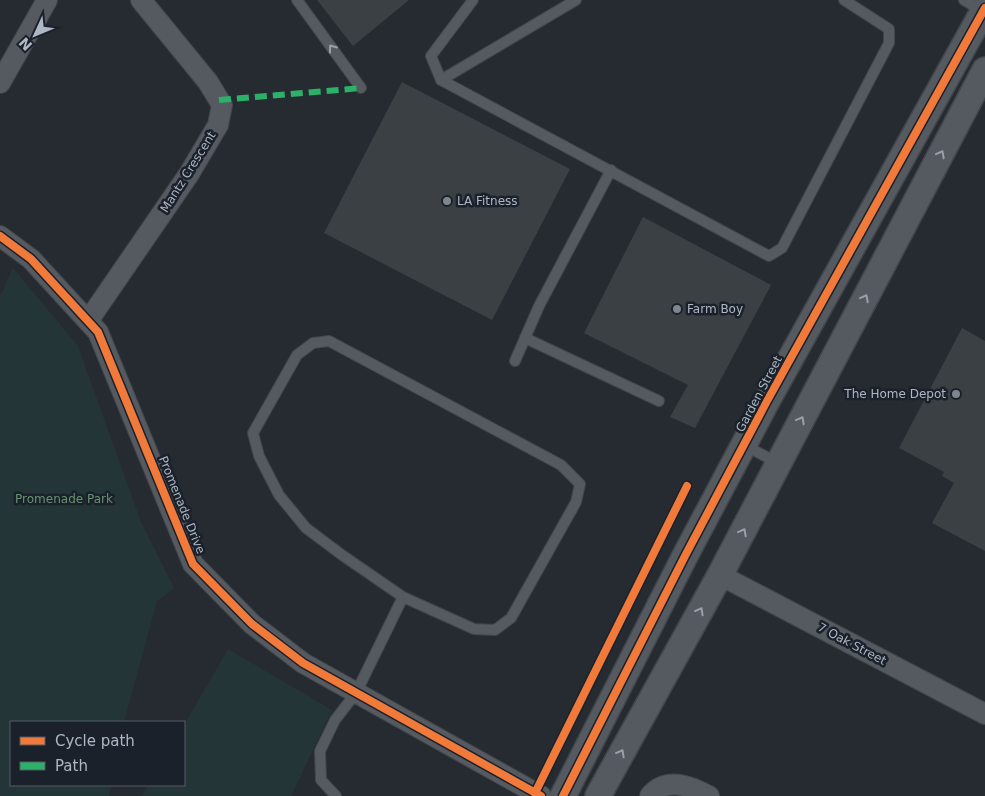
<svg xmlns="http://www.w3.org/2000/svg" width="985" height="796" font-family="'DejaVu Sans',sans-serif">
  <style>
    .green { fill: #243537 }
    .building { fill: #3b4045 }
    .lines { fill: none; stroke-linecap: round; stroke-linejoin: round }
    .service-casing { stroke: #42464a; stroke-width: 12 }
    .minor-casing { stroke: #42464a; stroke-width: 22 }
    .tertiary-casing { stroke: #42464a; stroke-width: 28 }
    .service { stroke: #555960; stroke-width: 10 }
    .minor { stroke: #555960; stroke-width: 20 }
    .tertiary { stroke: #555960; stroke-width: 25 }
    .quiet { stroke: #2db169; stroke-width: 6; stroke-dasharray: 12 6; stroke-linecap: butt }
    .cycleway-casing { stroke: #1a212b; stroke-width: 11 }
    .cycleway { stroke: #f17a3a; stroke-width: 8 }
    .oneway { stroke: #98a0aa }
    .poi-dot { fill: #7e8690; stroke: #1a212b; stroke-width: 2 }
    .labels { text-anchor: middle; stroke-width: 5; stroke-linejoin: round; paint-order: stroke }
    .street-label { font-size: 12px; fill: #aeb7c3; stroke: #1a212b }
    .poi-label { font-size: 12px; fill: #aeb7c3; stroke: #1a212b; text-anchor: start }
    .park-label { font-size: 12px; fill: #679270; stroke: #1a212b }
  </style>
  <rect width="100%" height="100%" fill="#262b31"/>
  <g class="green">
    <polygon points="13,268 78,346 141,522 174,588 157,601 124,722 11,722 11,785 111,785 109,796 0,796 0,296"/>
    <polygon points="228,649 332,710 291,796 142,796 148,785 184,785 184,725"/>
  </g>
  <g class="building">
    <polygon points="317,0 409,0 353,46"/>
    <polygon points="402,82 570,169 492,320 324,233"/>
    <polygon points="643,217 771,285 695,428 670,417 688,385 584,333"/>
    <polygon points="962,328 985,341 985,551 932,523 954,483 942,476 944,472 899,448"/>
  </g>
  <g class="lines">
    <g class="service-casing">
      <g id="service">
        <polyline points="297,0 361,88"/>
        <polyline points="473,0 431,56 441,80 769,256 782,248 889,43 889,29 844,0"/>
        <polyline points="964,0 984,12"/>
        <polyline points="441,80 576,0"/>
        <polyline points="525,338 659,401"/>
        <polyline points="515,361 539,306 611,170"/>
        <polyline points="744,445 778,463"/>
        <polyline points="336,796 321,780 320,751 335,720 356,693 403,597 474,629 495,630 511,618 576,502 580,484 561,465 329,341 313,343 297,355 253,433 259,456 279,495 306,528 342,555 403,597"/>
      </g>
    </g>
    <g class="minor-casing">
      <g id="minor">
        <polyline points="0,83 47,0"/>
        <polyline points="0,236 31,259 98,332 193,564 252,624 303,663 541,796"/>
        <polyline points="88,321 189,174 218,125 222,105 208,82 141,0"/>
        <polyline points="720,575 985,714"/>
        <path d="M650,796C666,776 690,786 709,796"/>
      </g>
    </g>
    <g class="tertiary-casing">
      <g id="tertiary">
        <polyline points="563,796 686,554 767,401 985,8"/>
        <polyline points="598,796 720,575 985,70"/>
      </g>
    </g>
    <use href="#service" class="service"/>
    <use href="#minor" class="minor"/>
    <use href="#tertiary" class="tertiary"/>
    <polyline class="quiet" points="219,100 361,88"/>
    <g class="cycleway-casing">
      <g id="cycleway">
        <polyline points="0,236 31,259 98,332 193,564 252,624 303,663 541,796"/>
        <polyline points="535,793 687,486"/>
        <polyline points="563,796 686,554 767,401 985,8"/>
      </g>
    </g>
    <use href="#cycleway" class="cycleway"/>
  </g>
  <defs><path id="oneway-chevron" d="M-2-3.5L2.5 0L-2 3.5" fill="none" stroke-width="1.6" stroke-linecap="round" stroke-linejoin="round" transform="scale(1.25)"/></defs>
  <g class="oneway">
    <use href="#oneway-chevron" transform="translate(332 48) rotate(-126)"/>
    <use href="#oneway-chevron" transform="translate(941 154) rotate(-62)"/>
    <use href="#oneway-chevron" transform="translate(865 298) rotate(-62)"/>
    <use href="#oneway-chevron" transform="translate(801 420) rotate(-62)"/>
    <use href="#oneway-chevron" transform="translate(743 532) rotate(-62)"/>
    <use href="#oneway-chevron" transform="translate(700 611) rotate(-61)"/>
    <use href="#oneway-chevron" transform="translate(621 753) rotate(-61)"/>
  </g>
  <g class="poi-dot">
    <circle cx="447" cy="201" r="5"/>
    <circle cx="677" cy="309" r="5"/>
    <circle cx="956" cy="394" r="5"/>
  </g>
  <g class="labels">
    <g class="street-label">
      <text transform="translate(188 172) rotate(-58)" y="4">Mantz Crescent</text>
      <text transform="translate(759 394) rotate(-62)" y="4">Garden Street</text>
      <text transform="translate(182 505) rotate(68)" y="4">Promenade Drive</text>
      <text transform="translate(852 644) rotate(28)" y="4">7 Oak Street</text>
    </g>
    <g class="poi-label">
      <text x="457" y="205">LA Fitness</text>
      <text x="687" y="313">Farm Boy</text>
      <text x="946" y="398" text-anchor="end">The Home Depot</text>
    </g>
    <g class="park-label">
      <text x="64" y="503">Promenade Park</text>
    </g>
  </g>
  <rect x="10" y="721" width="175" height="65" fill="#1a212b" stroke="#555d68"/>
  <rect x="20" y="737" width="25" height="8" fill="#f17a3a" stroke="#555d68"/>
  <text x="55" y="746" font-size="15" fill="#aeb7c3">Cycle path</text>
  <rect x="20" y="762" width="25" height="8" fill="#2db169" stroke="#555d68"/>
  <text x="55" y="771" font-size="15" fill="#aeb7c3">Path</text>
  <g transform="translate(35 35) rotate(226)" stroke="#1a212b" stroke-width="4" paint-order="stroke">
  <path d="M0-4L9 19L0 12L-9 19Z" fill="#aeb7c3"/>
  <text y="-8" font-size="14" font-weight="bold" text-anchor="middle" fill="#aeb7c3">N</text>
  </g>
</svg>
